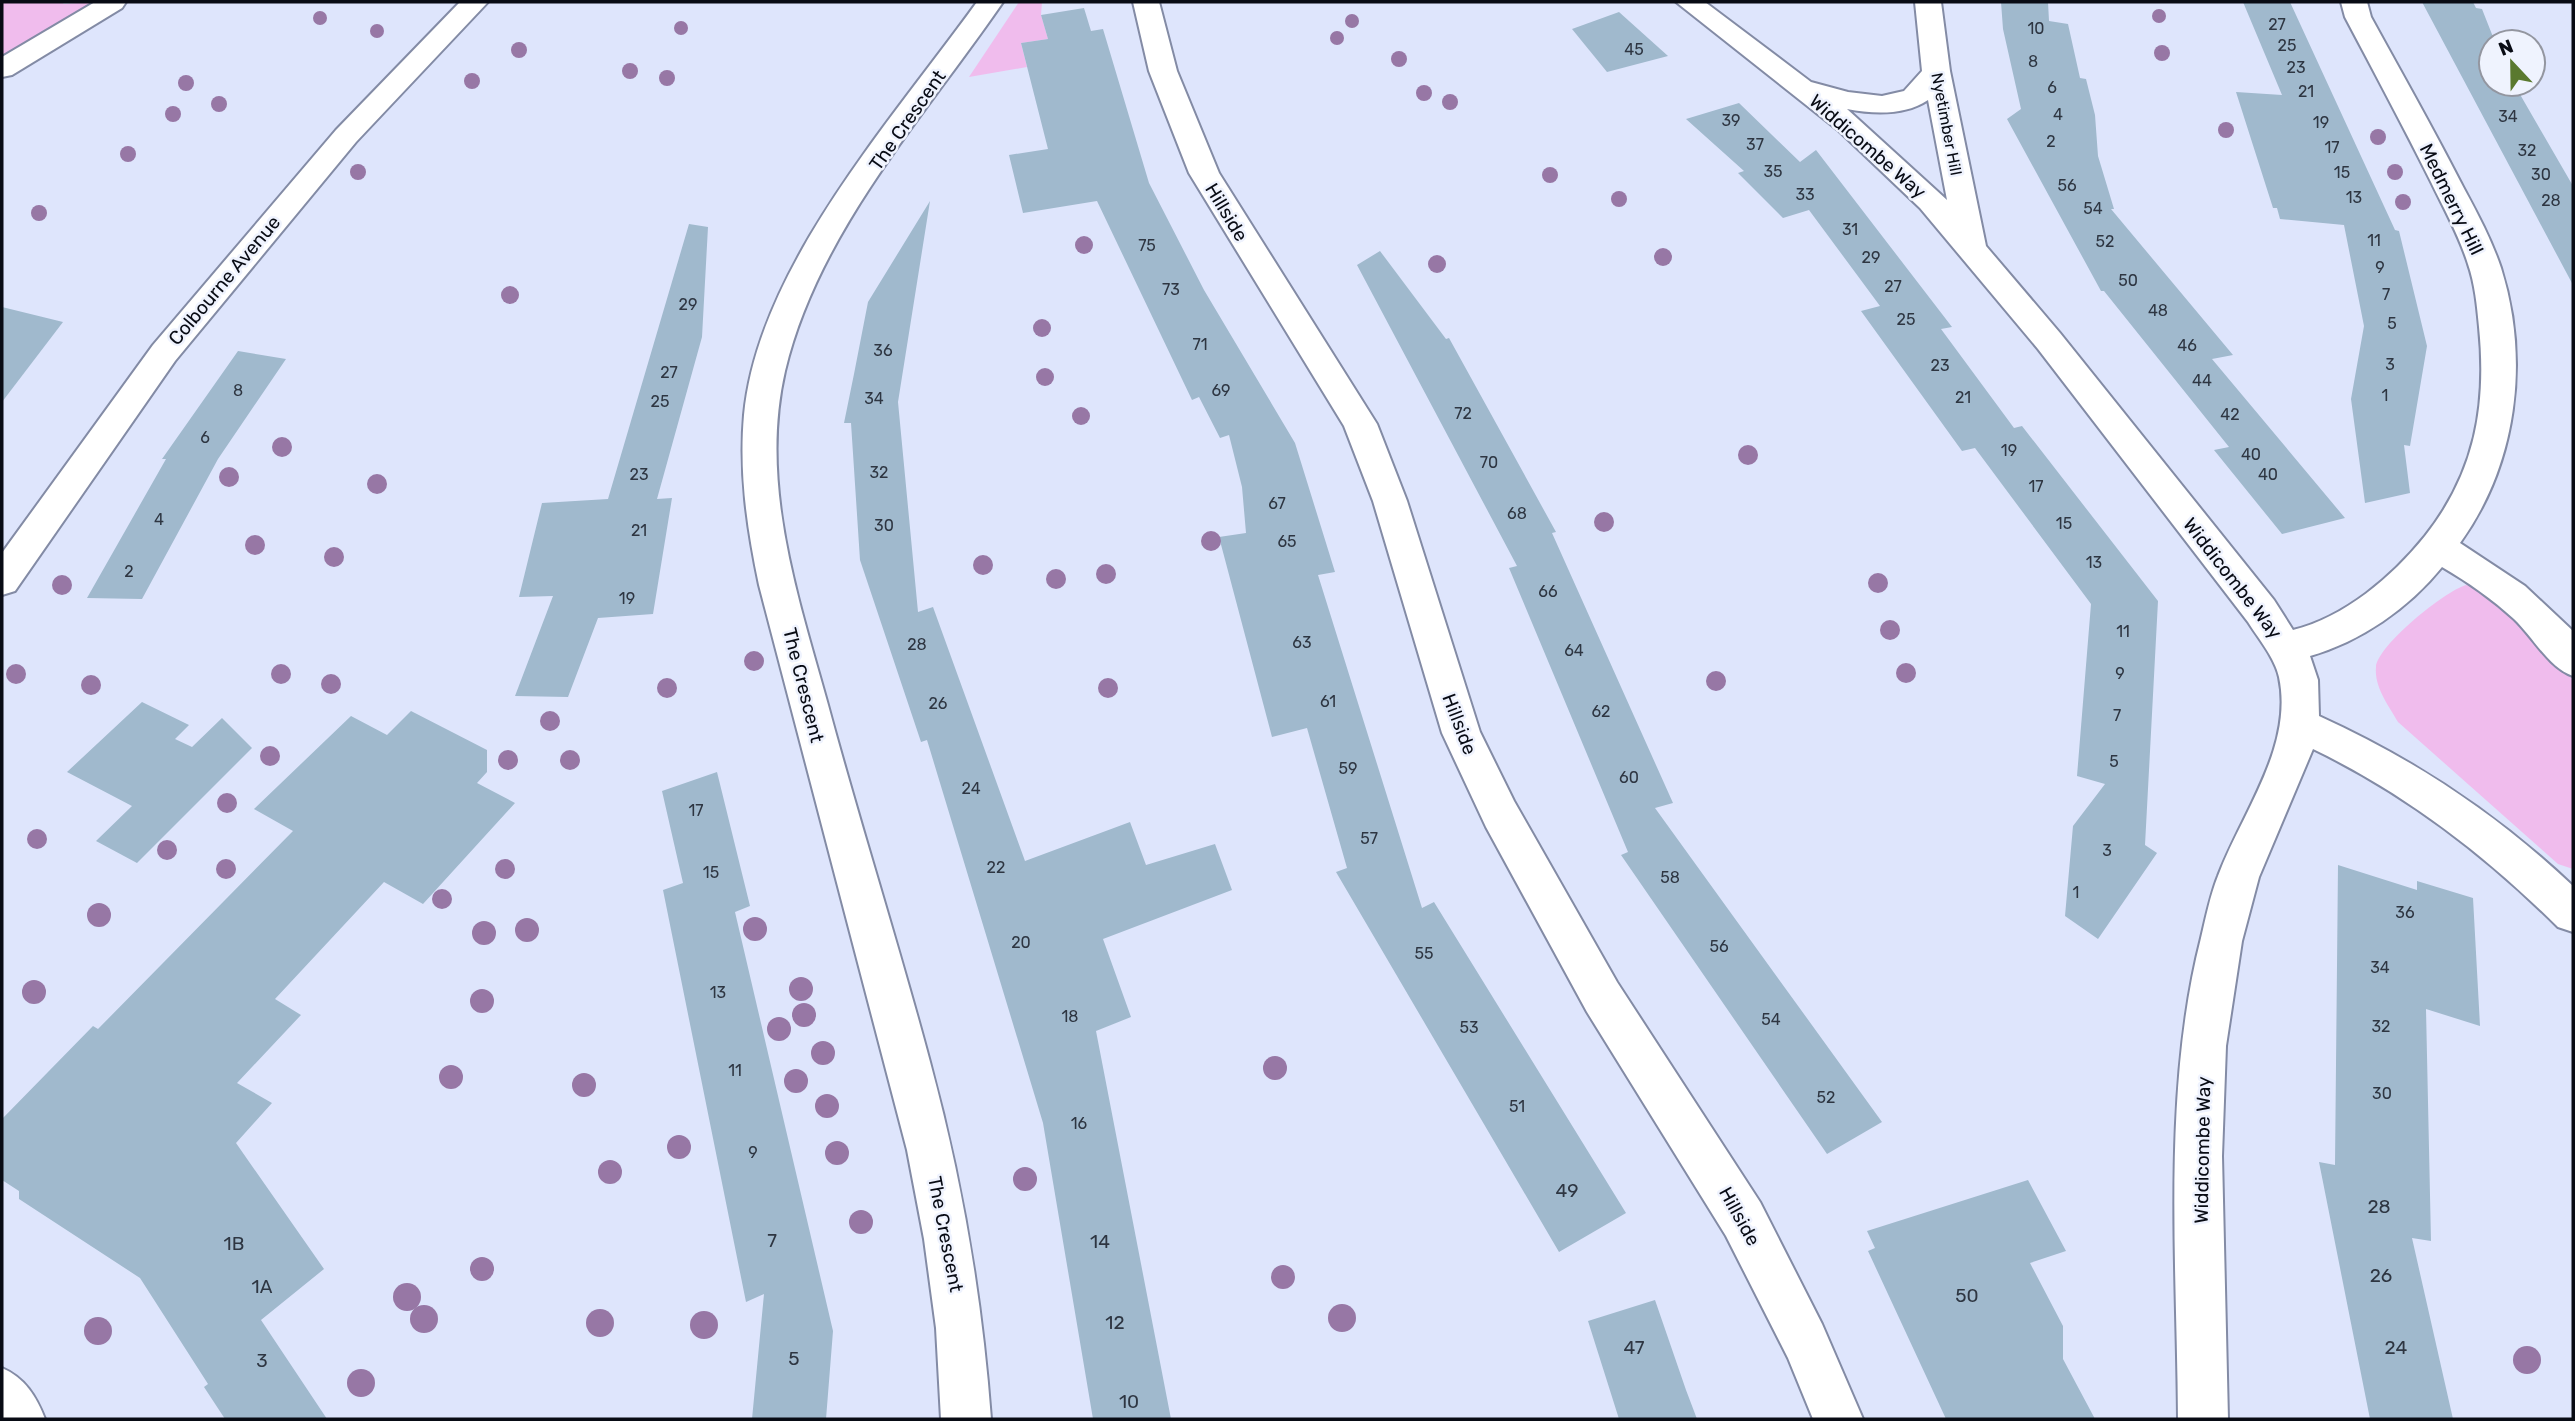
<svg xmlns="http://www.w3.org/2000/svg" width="2575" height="1421" font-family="Rubik,sans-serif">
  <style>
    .green { fill: #f0bced }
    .building { fill: #a0b9cd }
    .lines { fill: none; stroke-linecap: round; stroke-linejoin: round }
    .minor-casing { stroke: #838ba5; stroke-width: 4 }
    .minor { fill: #fff; fill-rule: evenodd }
    .tree { fill: #9777a5 }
    .labels { text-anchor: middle; stroke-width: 5; stroke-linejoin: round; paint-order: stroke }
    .number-label { font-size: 16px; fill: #2e3642 }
    .far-street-label { font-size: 16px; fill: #080b14; stroke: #eff3fe }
    .street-label { font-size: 19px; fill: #080b14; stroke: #eff3fe }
    .near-number-label { font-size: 19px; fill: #2e3642 }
  </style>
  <rect width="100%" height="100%" fill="#dee5fc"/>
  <g class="green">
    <polygon points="2,2 64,2 63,4 93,2 2,57"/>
    <polygon points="1019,2 1042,2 1041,15 1048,39 1021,43 1027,67 969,77"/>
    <path d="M2466,585L2494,593L2551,648L2573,681V869L2558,864L2398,722C2389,706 2374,687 2376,667C2378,645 2445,591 2466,585Z"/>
  </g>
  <g class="building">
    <polygon points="2001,2 2048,2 2049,21 2068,24 2080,78 2086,79 2095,115 2098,156 2114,209 2111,209 2233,355 2212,359 2345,518 2282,534 2214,450 2229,447 2104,291 2101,291 2007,119 2021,109 2003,29"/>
    <polygon points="2243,2 2290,2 2395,230 2399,231 2427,346 2410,446 2404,445 2410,493 2365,503 2351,399 2364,326 2344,225 2280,219 2277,208 2273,208 2236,92 2282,95"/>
    <polygon points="2422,2 2473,2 2476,8 2482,9 2495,42 2491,42 2491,84 2514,84 2573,186 2573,285"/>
    <polygon points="1084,8 1091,31 1103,29 1149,183 1204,290 1295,443 1335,572 1318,575 1422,908 1434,902 1626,1213 1559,1252 1336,872 1347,868 1307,728 1272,737 1219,537 1246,533 1242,487 1229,435 1220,438 1199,397 1192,400 1097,201 1023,213 1009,155 1048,149 1021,43 1048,39 1041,15"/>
    <polygon points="1619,12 1668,56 1607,72 1572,29"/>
    <polygon points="1739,103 1800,162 1816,150 1952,327 1941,329 2014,428 2022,426 2158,601 2145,845 2157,853 2098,939 2065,916 2073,826 2105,784 2077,776 2091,604 1975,448 1962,451 1861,311 1880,306 1809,210 1783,218 1738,173 1744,171 1686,119"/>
    <polygon points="930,201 898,402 918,612 933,607 1025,861 1130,822 1146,865 1215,844 1232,890 1103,939 1131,1017 1096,1031 1171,1419 1093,1419 1043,1123 927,740 921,742 860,560 851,423 844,423 854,374 868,302"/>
    <polygon points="689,224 708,227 702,337 657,499 672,498 653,614 598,618 568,697 515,696 553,596 519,597 542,503 608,499"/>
    <polygon points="1380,251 1446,339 1449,338 1556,532 1552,533 1673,803 1655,808 1882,1122 1827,1154 1621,855 1628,852 1509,568 1517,566 1357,265"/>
    <polygon points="2,307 63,322 2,402"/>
    <polygon points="238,351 286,359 218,459 142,599 87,598 166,459 162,459"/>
    <polygon points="142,702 189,725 175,739 192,747 222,718 252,748 137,863 96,841 132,806 67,772"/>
    <polygon points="411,711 487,750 487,772 477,783 515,803 423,904 384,882 275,999 301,1015 237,1083 272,1103 236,1143 324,1269 261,1320 327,1419 225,1419 204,1387 208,1384 140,1278 19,1199 19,1191 2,1180 2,1119 93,1026 98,1029 293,831 254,809 351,716 387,735"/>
    <polygon points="717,772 750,906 735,912 833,1331 826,1419 752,1419 764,1294 746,1302 663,890 683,883 662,791"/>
    <polygon points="2338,865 2417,890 2417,881 2473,898 2480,1026 2426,1009 2431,1241 2412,1238 2453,1419 2370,1419 2319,1162 2335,1165"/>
    <polygon points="2028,1180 2066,1251 2030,1263 2063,1326 2063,1359 2095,1419 1946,1419 1868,1251 1875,1248 1867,1231"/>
    <polygon points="1655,1300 1686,1390 1697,1419 1619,1419 1588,1321"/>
  </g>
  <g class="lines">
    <g class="minor-casing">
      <g id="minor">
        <polygon points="95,2 126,2 122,8 12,75 2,77 2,57"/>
        <polygon points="460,2 488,2 356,142 175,361 15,591 2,595 2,553 153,345 336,130"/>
        <path d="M977,2H1003C924,117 818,232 785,371C759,484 798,597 828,705C860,824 898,942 930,1062C962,1180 982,1297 991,1419H941L936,1328L924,1239L907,1150L759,585C747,528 739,473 744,415C758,267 893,119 977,2Z"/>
        <polygon points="1133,2 1159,2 1177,71 1219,173 1377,424 1407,501 1480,732 1514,801 1617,982 1760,1202 1822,1324 1863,1419 1813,1419 1788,1358 1726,1236 1587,1012 1486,827 1442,733 1373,501 1344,426 1189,173 1149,71"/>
        <path d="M1676,2H1705L1811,82L1848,92L1882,96L1904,91L1922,71L1915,2H1941L1950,71L1986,246L2060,333L2274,600L2293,630C2345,617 2392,577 2425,536C2475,473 2487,406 2479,327C2477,306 2475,284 2468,264C2459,235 2444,209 2431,182C2403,126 2374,72 2345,17L2341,2H2367L2371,17C2401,72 2432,126 2460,181C2475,209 2491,238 2501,268C2530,360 2517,464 2460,543L2525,586L2573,631V676C2549,668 2533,637 2514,619C2492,599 2468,582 2442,567C2409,608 2360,642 2310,656L2318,680L2319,716C2414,759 2497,814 2573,886V932L2558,927C2484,854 2406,794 2313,749L2259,877L2242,941L2226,1046L2222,1156L2228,1419H2178C2177,1263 2162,1090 2201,938C2206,917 2210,896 2218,876C2241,814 2294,747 2279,677C2275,658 2258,638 2248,622L2038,349L1920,208L1839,131ZM1928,100L1947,200L1847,109C1873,114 1904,116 1928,100Z"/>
        <path d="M2,1368C25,1378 36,1396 45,1419H2Z"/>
      </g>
    </g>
    <use href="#minor" class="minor"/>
  </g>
  <g class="tree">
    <circle cx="2159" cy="16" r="7"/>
    <circle cx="320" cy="18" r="7"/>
    <circle cx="1352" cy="21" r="7"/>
    <circle cx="681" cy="28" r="7"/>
    <circle cx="377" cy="31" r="7"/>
    <circle cx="1337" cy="38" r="7"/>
    <circle cx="519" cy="50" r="8"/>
    <circle cx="2162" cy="53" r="8"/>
    <circle cx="1399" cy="59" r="8"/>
    <circle cx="630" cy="71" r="8"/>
    <circle cx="667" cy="78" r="8"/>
    <circle cx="472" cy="81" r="8"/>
    <circle cx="186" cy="83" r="8"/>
    <circle cx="1424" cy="93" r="8"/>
    <circle cx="1450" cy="102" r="8"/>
    <circle cx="219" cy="104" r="8"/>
    <circle cx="173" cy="114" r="8"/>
    <circle cx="2226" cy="130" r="8"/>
    <circle cx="2378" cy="137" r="8"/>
    <circle cx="128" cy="154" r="8"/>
    <circle cx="358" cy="172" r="8"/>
    <circle cx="2395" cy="172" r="8"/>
    <circle cx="1550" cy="175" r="8"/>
    <circle cx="1619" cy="199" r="8"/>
    <circle cx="2403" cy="202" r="8"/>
    <circle cx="39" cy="213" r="8"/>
    <circle cx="1084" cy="245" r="9"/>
    <circle cx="1663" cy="257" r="9"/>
    <circle cx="1437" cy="264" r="9"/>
    <circle cx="510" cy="295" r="9"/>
    <circle cx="1042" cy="328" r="9"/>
    <circle cx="1045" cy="377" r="9"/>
    <circle cx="1081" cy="416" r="9"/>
    <circle cx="282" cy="447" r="10"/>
    <circle cx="1748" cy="455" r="10"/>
    <circle cx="229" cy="477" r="10"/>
    <circle cx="377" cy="484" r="10"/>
    <circle cx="1604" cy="522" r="10"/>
    <circle cx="1211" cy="541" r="10"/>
    <circle cx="255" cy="545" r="10"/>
    <circle cx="334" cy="557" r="10"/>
    <circle cx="983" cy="565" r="10"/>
    <circle cx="1106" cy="574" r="10"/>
    <circle cx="1056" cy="579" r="10"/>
    <circle cx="1878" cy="583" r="10"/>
    <circle cx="62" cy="585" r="10"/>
    <circle cx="1890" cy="630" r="10"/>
    <circle cx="754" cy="661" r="10"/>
    <circle cx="1906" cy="673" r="10"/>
    <circle cx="16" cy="674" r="10"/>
    <circle cx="281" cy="674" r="10"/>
    <circle cx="1716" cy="681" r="10"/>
    <circle cx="331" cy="684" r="10"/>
    <circle cx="91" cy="685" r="10"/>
    <circle cx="667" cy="688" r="10"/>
    <circle cx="1108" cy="688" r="10"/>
    <circle cx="550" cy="721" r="10"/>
    <circle cx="270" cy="756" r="10"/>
    <circle cx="508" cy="760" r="10"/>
    <circle cx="570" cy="760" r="10"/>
    <circle cx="227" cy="803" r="10"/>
    <circle cx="37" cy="839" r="10"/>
    <circle cx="167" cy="850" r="10"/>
    <circle cx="226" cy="869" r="10"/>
    <circle cx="505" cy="869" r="10"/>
    <circle cx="442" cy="899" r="10"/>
    <circle cx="99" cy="915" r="12"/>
    <circle cx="755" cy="929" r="12"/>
    <circle cx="527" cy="930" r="12"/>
    <circle cx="484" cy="933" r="12"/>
    <circle cx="801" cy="989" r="12"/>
    <circle cx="34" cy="992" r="12"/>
    <circle cx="482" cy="1001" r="12"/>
    <circle cx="804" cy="1015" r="12"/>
    <circle cx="779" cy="1029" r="12"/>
    <circle cx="823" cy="1053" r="12"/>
    <circle cx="1275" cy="1068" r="12"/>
    <circle cx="451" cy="1077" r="12"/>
    <circle cx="796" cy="1081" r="12"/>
    <circle cx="584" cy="1085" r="12"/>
    <circle cx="827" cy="1106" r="12"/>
    <circle cx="679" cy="1147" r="12"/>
    <circle cx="837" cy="1153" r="12"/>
    <circle cx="610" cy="1172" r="12"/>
    <circle cx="1025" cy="1179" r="12"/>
    <circle cx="861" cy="1222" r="12"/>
    <circle cx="482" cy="1269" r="12"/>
    <circle cx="1283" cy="1277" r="12"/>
    <circle cx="407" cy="1297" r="14"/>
    <circle cx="1342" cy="1318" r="14"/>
    <circle cx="424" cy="1319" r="14"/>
    <circle cx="600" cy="1323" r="14"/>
    <circle cx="704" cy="1325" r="14"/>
    <circle cx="98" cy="1331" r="14"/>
    <circle cx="2527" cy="1360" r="14"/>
    <circle cx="361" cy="1383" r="14"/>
  </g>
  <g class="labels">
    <g class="number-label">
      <text x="2277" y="30">27</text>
      <text x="2036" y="34">10</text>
      <text x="2287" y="51">25</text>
      <text x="1634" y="55">45</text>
      <text x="2033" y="67">8</text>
      <text x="2296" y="73">23</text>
      <text x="2052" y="93">6</text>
      <text x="2306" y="97">21</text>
      <text x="2058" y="120">4</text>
      <text x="2508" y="122">34</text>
      <text x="1731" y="126">39</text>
      <text x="2321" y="128">19</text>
      <text x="2051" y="147">2</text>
      <text x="1755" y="150">37</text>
      <text x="2332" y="153">17</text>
      <text x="2527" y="156">32</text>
      <text x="1773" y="177">35</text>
      <text x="2342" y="178">15</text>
      <text x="2541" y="180">30</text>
      <text x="2067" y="191">56</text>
      <text x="1805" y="200">33</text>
      <text x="2354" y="203">13</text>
      <text x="2551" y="206">28</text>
      <text x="2093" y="214">54</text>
      <text x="1850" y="235">31</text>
      <text x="2374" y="246">11</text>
      <text x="2105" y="247">52</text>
      <text x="1147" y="251">75</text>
      <text x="1871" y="263">29</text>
      <text x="2380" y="273">9</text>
      <text x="2128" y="286">50</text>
      <text x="1893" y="292">27</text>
      <text x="1171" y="295">73</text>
      <text x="2386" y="300">7</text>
      <text x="688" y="310">29</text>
      <text x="2158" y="316">48</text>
      <text x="1906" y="325">25</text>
      <text x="2392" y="329">5</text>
      <text x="1200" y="350">71</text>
      <text x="2187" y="351">46</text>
      <text x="883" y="356">36</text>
      <text x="2390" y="370">3</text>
      <text x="1940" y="371">23</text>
      <text x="669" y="378">27</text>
      <text x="2202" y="386">44</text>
      <text x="238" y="396">8</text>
      <text x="1221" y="396">69</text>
      <text x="2385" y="401">1</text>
      <text x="1963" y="403">21</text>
      <text x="874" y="404">34</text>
      <text x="660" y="407">25</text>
      <text x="1463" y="419">72</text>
      <text x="2230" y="420">42</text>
      <text x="205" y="443">6</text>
      <text x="2009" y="456">19</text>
      <text x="2251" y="460">40</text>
      <text x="1489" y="468">70</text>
      <text x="879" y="478">32</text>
      <text x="639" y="480">23</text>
      <text x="2268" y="480">40</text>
      <text x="2036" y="492">17</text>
      <text x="1277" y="509">67</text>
      <text x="1517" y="519">68</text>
      <text x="159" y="525">4</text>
      <text x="2064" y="529">15</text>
      <text x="884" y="531">30</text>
      <text x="639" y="536">21</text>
      <text x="1287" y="547">65</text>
      <text x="2094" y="568">13</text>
      <text x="129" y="577">2</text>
      <text x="1548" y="597">66</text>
      <text x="627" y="604">19</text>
      <text x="2123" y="637">11</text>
      <text x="1302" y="648">63</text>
      <text x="917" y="650">28</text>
      <text x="1574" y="656">64</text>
      <text x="2120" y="679">9</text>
      <text x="1328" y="707">61</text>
      <text x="938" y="709">26</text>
      <text x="1601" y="717">62</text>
      <text x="2117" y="721">7</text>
      <text x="2114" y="767">5</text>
      <text x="1348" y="774">59</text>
      <text x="1629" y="783">60</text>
      <text x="971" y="794">24</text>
      <text x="696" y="816">17</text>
      <text x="1369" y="844">57</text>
      <text x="2107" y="856">3</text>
      <text x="996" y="873">22</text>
      <text x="711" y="878">15</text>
      <text x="1670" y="883">58</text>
      <text x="2076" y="898">1</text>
      <text x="2405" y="918">36</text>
      <text x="1021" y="948">20</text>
      <text x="1719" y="952">56</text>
      <text x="1424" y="959">55</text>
      <text x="2380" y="973">34</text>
      <text x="718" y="998">13</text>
      <text x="1070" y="1022">18</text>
      <text x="1771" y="1025">54</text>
      <text x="2381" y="1032">32</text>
      <text x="1469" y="1033">53</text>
      <text x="735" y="1076">11</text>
      <text x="2382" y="1099">30</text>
      <text x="1826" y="1103">52</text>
      <text x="1517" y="1112">51</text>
      <text x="1079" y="1129">16</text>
      <text x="753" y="1158">9</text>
    </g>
    <g class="far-street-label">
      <text transform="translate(1947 124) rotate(79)" y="6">Nyetimber Hill</text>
    </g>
    <g class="street-label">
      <text transform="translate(907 120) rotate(-55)" y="7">The Crescent</text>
      <text transform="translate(1868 146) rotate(41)" y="7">Widdicombe Way</text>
      <text transform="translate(2452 199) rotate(64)" y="7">Medmerry Hill</text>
      <text transform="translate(1227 212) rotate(59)" y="7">Hillside</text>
      <text transform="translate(224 280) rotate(-50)" y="7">Colbourne Avenue</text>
      <text transform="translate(2233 578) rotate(52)" y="7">Widdicombe Way</text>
      <text transform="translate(804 685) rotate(76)" y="7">The Crescent</text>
      <text transform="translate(1460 724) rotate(69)" y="7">Hillside</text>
      <text transform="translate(2202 1150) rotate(-89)" y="7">Widdicombe Way</text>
      <text transform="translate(1740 1216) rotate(61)" y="7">Hillside</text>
      <text transform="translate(946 1234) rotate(79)" y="7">The Crescent</text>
    </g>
    <g class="near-number-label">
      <text x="1567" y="1197">49</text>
      <text x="2379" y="1213">28</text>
      <text x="772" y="1247">7</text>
      <text x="1100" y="1248">14</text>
      <text x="234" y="1250">1B</text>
      <text x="2381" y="1282">26</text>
      <text x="262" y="1293">1A</text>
      <text x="1967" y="1302">50</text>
      <text x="1115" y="1329">12</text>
      <text x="1634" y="1354">47</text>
      <text x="2396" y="1354">24</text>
      <text x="794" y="1365">5</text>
      <text x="262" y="1367">3</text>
      <text x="1129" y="1408">10</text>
    </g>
  </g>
  <rect width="2575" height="1421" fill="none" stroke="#080b14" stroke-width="7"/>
  <g transform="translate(2512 63) rotate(338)"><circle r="33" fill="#eff3fe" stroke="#9396a0" stroke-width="2"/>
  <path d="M0-5L12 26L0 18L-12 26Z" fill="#5a792f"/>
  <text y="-10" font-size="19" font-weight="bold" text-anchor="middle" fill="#080b14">N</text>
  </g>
</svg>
